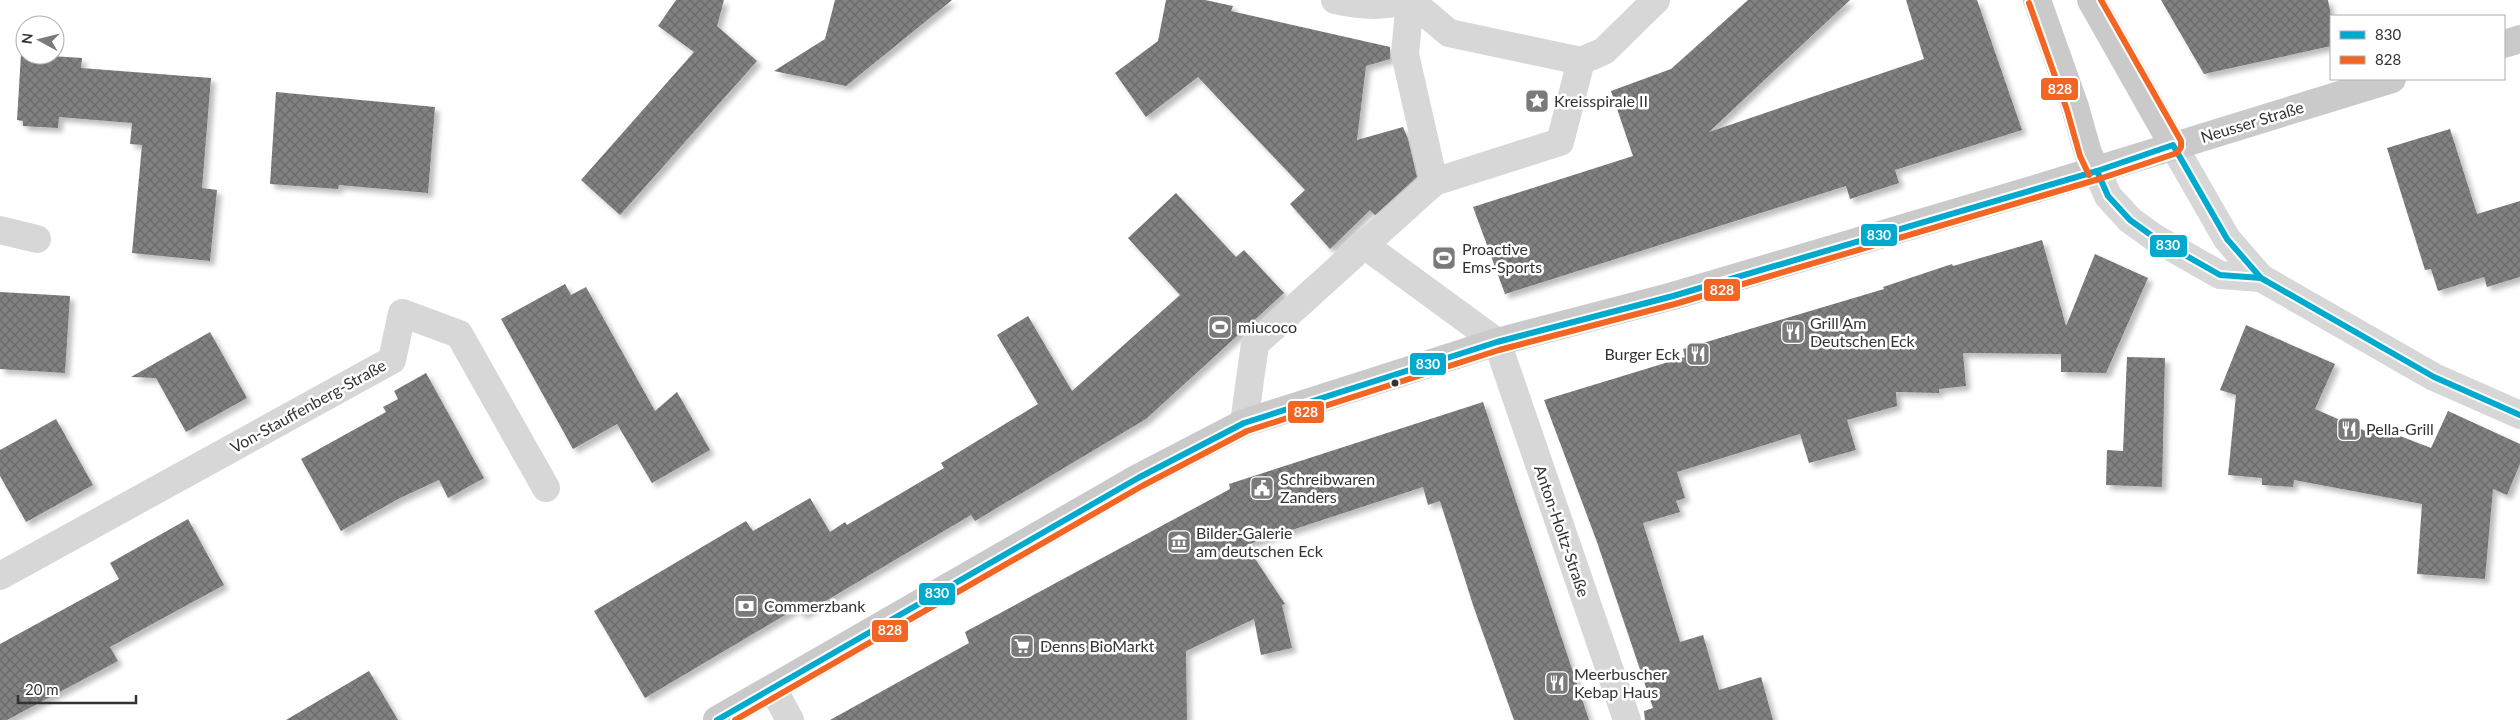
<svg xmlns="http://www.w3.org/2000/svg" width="2520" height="720" font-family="Lato,sans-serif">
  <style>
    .building { fill: url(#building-cross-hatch); filter: url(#shadow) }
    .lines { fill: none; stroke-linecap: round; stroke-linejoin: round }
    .minor { stroke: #d7d7d7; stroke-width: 28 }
    .major { stroke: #cacaca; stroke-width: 28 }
    .bus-1-casing { stroke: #fff; stroke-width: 10 }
    .bus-2-casing { stroke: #fff; stroke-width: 10 }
    .bus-1 { stroke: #00a9ce; stroke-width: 6 }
    .bus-2 { stroke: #f26522; stroke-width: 6 }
    .bus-dot { fill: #333; stroke: #fff; stroke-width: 2 }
    .labels { text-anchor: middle; stroke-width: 5; stroke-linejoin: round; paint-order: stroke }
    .poi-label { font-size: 16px; fill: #333; stroke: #fff; text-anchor: start }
    .street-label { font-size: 16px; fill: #333; stroke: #fff }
    .line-badge { stroke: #fff; stroke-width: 2 }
    .badge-label { font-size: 14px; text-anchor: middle; font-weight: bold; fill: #fff }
  </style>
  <defs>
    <pattern id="building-cross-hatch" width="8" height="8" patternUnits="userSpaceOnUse" patternTransform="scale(1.25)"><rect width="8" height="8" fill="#818181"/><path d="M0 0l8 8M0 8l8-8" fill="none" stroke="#6a6a6a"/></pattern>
    <filter id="shadow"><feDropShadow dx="4.5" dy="4.5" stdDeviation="2.5" flood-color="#0004"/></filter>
  </defs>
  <rect width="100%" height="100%" fill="#fff"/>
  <g class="building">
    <polygon points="676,0 724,0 717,26 757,61 620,215 581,180 694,52 658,26"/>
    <polygon points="835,0 952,0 846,86 774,71 825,39"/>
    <polygon points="1166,0 1205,0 1233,6 1231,11 1390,47 1390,59 1366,66 1357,140 1403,127 1408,139 1417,177 1375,215 1370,210 1330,249 1290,204 1305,190 1198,77 1146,117 1115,73 1158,41"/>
    <polygon points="1748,0 1850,0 1709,132 1924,59 1906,0 1977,0 2022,130 1895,170 1899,183 1850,199 1846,186 1505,294 1473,207 1633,156 1611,91 1671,69"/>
    <polygon points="2161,0 2328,0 2331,16 2331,46 2204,74"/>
    <polygon points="21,54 82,58 81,68 211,78 202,188 217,190 210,261 132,253 142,145 130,144 132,123 59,117 58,128 23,126 23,121 17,120"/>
    <polygon points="276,92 435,107 428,193 339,185 338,189 270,184"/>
    <polygon points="2450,129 2477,214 2520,201 2520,277 2487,287 2484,277 2438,291 2431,269 2425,270 2387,148"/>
    <polygon points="1176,193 1236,257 1244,250 1284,293 1146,419 975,521 971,515 802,615 797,608 645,698 594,611 746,521 753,531 810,498 830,532 845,522 847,525 944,468 941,463 1038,404 997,335 1028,316 1072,391 1180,295 1128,238"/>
    <polygon points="2042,240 2066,326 2095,254 2148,278 2106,373 2061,372 2061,354 1963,353 1966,386 1939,389 1939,393 1896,392 1897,406 1847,420 1856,450 1809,463 1800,434 1677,472 1685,498 1676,501 1680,512 1643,523 1680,642 1703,635 1719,690 1761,677 1773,720 1645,720 1644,711 1653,708 1597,542 1544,400 1685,357 1683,349 1884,289 1883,287 1952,264 1953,266"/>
    <polygon points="565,284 571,295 586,287 655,411 677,392 710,450 652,483 617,424 573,449 501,319"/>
    <polygon points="0,292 70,296 65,373 0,369"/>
    <polygon points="2246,325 2335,364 2315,409 2370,433 2374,426 2431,448 2448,411 2520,444 2520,464 2507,495 2493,489 2485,579 2417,574 2422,504 2294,480 2293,487 2262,485 2262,478 2228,475 2236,395 2220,390"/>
    <polygon points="210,332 247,398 186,432 156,378 131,377"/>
    <polygon points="2127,357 2165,358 2162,487 2106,485 2107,450 2123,451"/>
    <polygon points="426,373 484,478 448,498 439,480 400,498 341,531 301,459 386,412 383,407 398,399 394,391"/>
    <polygon points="1483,402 1589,720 1514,720 1474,608 1440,501 1428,505 1423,487 1246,545 1285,604 1282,605 1292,648 1261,655 1254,619 1186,651 1187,720 830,720 969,643 965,632 1230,489 1229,484"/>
    <polygon points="56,419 93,485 26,522 0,476 0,450"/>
    <polygon points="188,519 224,585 110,647 118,661 7,720 0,720 0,644 119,579 110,563"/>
    <polygon points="369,671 398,720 286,720"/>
  </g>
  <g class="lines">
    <g class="minor">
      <path d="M1335,0C1363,6 1381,7 1410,0"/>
      <polyline points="1410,0 1449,33 1581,61 1604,51 1656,0"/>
      <polyline points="1410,0 1405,54 1434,182"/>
      <polyline points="2173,145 2227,239 2261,278 2434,377 2520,415"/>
      <polyline points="2097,171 2108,196 2130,220 2155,238 2220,275 2261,278"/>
      <polyline points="0,230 37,239"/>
      <polyline points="1363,244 1497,342 1627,720"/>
      <polyline points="1244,423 1255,344 1434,182 1560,142 1581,61"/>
      <polyline points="0,576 392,360 402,313 459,334 546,488"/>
      <polyline points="773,689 790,720"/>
    </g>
    <g class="major">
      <polyline points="2037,0 2075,107 2088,153 2097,171"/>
      <polyline points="2091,0 2173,145"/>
      <polyline points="2504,44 2520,39"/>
      <polyline points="717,720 1138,478 1244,423 1497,342 1673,296 2032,190 2392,79"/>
    </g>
    <g class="bus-1-casing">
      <g id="bus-1">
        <polyline points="2097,171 2108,196 2130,220 2155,238 2220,275 2261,278 2266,281"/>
        <polyline points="717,720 1138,478 1244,423 1497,342 1673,296 2097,171 2173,145 2227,239 2261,278 2434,377 2520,415"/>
      </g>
    </g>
    <g class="bus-2-casing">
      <g id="bus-2">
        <polyline points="2029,3 2067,110 2080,156 2089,175"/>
        <polyline points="735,720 1142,486 1247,431 1499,350 1675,304 2099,179 2177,153 2181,147 2181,141 2101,0"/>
      </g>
    </g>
    <use href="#bus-1" class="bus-1"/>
    <use href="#bus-2" class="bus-2"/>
  </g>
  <defs>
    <g id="sight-square" transform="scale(1.25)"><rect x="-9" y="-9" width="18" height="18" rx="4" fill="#7a7a7a" stroke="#fff"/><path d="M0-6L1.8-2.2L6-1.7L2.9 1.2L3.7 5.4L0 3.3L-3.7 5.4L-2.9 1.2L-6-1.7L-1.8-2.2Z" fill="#fff"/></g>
    <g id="stadium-square" transform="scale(1.25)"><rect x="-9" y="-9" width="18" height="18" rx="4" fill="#7a7a7a" stroke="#fff"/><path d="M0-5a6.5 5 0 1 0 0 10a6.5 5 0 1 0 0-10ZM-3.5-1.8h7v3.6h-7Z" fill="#fff"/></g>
    <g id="restaurant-square" transform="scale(1.25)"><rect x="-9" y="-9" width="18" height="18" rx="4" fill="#7a7a7a" stroke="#fff"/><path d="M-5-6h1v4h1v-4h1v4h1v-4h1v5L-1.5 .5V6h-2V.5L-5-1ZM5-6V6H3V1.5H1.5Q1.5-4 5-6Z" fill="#fff"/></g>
    <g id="civic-square" transform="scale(1.25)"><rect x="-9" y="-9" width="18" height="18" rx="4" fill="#7a7a7a" stroke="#fff"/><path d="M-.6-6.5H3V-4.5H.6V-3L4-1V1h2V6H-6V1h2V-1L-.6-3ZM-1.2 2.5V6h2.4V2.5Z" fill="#fff"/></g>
    <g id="museum-square" transform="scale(1.25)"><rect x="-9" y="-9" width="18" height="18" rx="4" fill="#7a7a7a" stroke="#fff"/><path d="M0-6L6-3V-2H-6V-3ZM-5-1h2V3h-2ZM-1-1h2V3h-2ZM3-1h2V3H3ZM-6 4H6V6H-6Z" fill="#fff"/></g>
    <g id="bank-square" transform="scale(1.25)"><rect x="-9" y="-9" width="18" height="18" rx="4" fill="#7a7a7a" stroke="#fff"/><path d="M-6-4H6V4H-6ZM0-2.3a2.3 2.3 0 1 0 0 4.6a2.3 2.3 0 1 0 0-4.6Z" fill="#fff"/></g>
    <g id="supermarket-square" transform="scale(1.25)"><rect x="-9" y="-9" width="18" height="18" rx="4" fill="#7a7a7a" stroke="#fff"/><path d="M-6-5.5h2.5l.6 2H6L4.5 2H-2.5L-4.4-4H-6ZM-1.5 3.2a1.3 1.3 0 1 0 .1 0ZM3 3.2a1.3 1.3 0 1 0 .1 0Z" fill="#fff"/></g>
  </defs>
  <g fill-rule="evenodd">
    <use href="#sight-square" x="1537" y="101"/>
    <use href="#stadium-square" x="1444" y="258"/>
    <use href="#stadium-square" x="1220" y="327"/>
    <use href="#restaurant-square" x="1793" y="332"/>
    <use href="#restaurant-square" x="1698" y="354"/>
    <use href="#restaurant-square" x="2349" y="429"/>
    <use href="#civic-square" x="1262" y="488"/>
    <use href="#museum-square" x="1179" y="542"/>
    <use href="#bank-square" x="746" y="606"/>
    <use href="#supermarket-square" x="1022" y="646"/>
    <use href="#restaurant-square" x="1557" y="683"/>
  </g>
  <circle class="bus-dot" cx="1395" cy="383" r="4.5"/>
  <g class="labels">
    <g class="poi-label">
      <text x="1554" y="107">Kreisspirale II</text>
      <text x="1462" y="255">Proactive<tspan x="1462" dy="18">Ems-Sports</tspan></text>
      <text x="1810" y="329">Grill Am<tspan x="1810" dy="18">Deutschen Eck</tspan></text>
      <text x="1238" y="333">miucoco</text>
      <text x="1680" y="360" text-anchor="end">Burger Eck</text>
      <text x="2366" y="435">Pella-Grill</text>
      <text x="1280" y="485">Schreibwaren<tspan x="1280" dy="18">Zanders</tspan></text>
      <text x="1196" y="539">Bilder-Galerie<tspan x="1196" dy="18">am deutschen Eck</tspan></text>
      <text x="764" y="612">Commerzbank</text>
      <text x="1040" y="652">Denns BioMarkt</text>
      <text x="1574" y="680">Meerbuscher<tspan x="1574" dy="18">Kebap Haus</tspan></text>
    </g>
    <g class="street-label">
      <text transform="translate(2252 122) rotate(-17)" y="6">Neusser Straße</text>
      <text transform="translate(308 406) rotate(-29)" y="6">Von-Stauffenberg-Straße</text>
      <text transform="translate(1562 531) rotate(71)" y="6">Anton-Holtz-Straße</text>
    </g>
  </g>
  <g class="line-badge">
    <rect x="2040" y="77" width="39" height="24" rx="5" fill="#f26522"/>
    <rect x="1860" y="223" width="38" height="24" rx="5" fill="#00a9ce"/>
    <rect x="2149" y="234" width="39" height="24" rx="5" fill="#00a9ce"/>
    <rect x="1703" y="278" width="38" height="24" rx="5" fill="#f26522"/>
    <rect x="1409" y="352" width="38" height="24" rx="5" fill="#00a9ce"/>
    <rect x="1287" y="400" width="38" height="24" rx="5" fill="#f26522"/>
    <rect x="918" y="582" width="38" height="24" rx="5" fill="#00a9ce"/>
    <rect x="871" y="619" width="38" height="24" rx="5" fill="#f26522"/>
  </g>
  <g class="badge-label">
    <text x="2060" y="94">828</text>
    <text x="1879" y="240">830</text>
    <text x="2168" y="250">830</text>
    <text x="1722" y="295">828</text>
    <text x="1428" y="369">830</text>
    <text x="1306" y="417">828</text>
    <text x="937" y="598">830</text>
    <text x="890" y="635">828</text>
  </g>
  <rect x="2330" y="15" width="175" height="65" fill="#ffffff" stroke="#adadad"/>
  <rect x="2340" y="31" width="25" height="8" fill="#00a9ce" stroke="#adadad"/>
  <text x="2375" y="40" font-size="15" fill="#333333">830</text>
  <rect x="2340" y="56" width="25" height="8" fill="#f26522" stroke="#adadad"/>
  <text x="2375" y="65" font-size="15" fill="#333333">828</text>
  <g transform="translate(40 40) rotate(277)"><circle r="24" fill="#ffffff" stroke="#adadad"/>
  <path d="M0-4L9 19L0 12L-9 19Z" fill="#7a7a7a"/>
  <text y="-8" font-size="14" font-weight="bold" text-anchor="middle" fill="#333333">N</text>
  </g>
  <path d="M18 695v8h118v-8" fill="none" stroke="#333333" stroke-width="2.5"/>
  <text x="25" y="695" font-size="15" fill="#333333" stroke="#ffffff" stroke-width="4" paint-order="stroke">20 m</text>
</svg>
